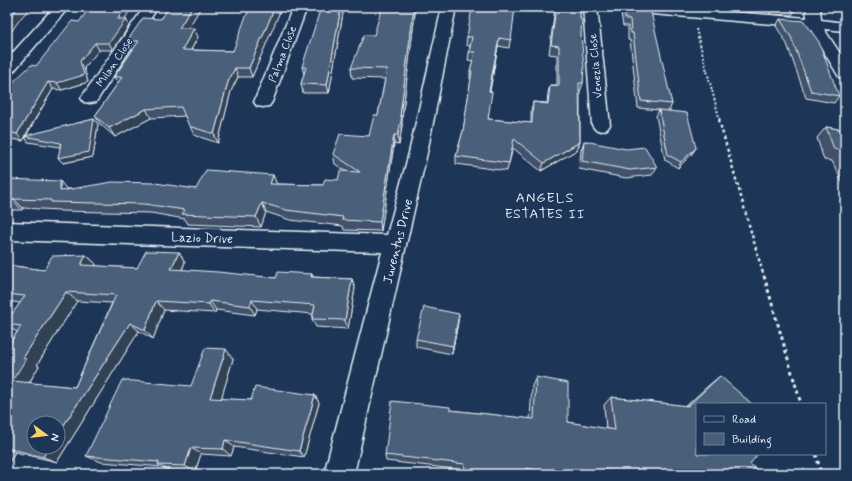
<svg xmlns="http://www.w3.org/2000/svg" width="852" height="481" font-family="Mynerve,sans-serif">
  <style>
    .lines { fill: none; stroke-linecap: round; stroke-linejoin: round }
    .minor-casing { stroke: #e8f1f8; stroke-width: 3 }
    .path-far2 { stroke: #e8f1f8; stroke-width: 2; stroke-dasharray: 2 2; stroke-linecap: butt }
    .path-far1 { stroke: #e8f1f8; stroke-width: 2.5; stroke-dasharray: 3 3; stroke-linecap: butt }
    .path { stroke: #e8f1f8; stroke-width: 3; stroke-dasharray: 3.5 3.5; stroke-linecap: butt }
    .minor { fill: #1d3557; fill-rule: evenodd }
    .wall { fill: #3f5169; stroke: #e8f1f8; fill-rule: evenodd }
    .shaded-wall { fill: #334255; stroke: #e8f1f8 }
    .building { fill: #495e7a; stroke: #e8f1f8; fill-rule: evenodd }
    .labels { text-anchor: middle; stroke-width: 3; stroke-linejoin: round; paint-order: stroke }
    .far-street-label { font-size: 11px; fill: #e8f1f8; stroke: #1d3557 }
    .street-label { font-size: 13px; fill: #e8f1f8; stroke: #1d3557 }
    .neighbourhood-label { font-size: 14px; letter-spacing: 1px; fill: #e8f1f8; stroke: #1d3557 }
  </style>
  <rect width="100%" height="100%" fill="#1d3557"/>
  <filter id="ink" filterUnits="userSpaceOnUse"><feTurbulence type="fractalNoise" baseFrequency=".025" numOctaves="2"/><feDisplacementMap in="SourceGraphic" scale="8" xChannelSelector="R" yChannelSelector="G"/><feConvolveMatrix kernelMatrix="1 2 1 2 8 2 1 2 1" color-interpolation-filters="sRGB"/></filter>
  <g filter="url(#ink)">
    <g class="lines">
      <g class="minor-casing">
        <g id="minor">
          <polygon points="54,7 69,7 13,72 7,74 7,59"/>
          <polygon points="144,7 158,7 96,102 90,103 84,102 81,98"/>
          <polygon points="293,7 307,7 272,102 269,106 263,107 257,106 254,102"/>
          <polygon points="442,7 456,7 427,153 354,474 324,474 382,252 7,240 7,222 387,235 409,153"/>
          <polygon points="583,7 597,7 610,125 607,129 601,131 595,129 592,125"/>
          <polygon points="609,7 671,7 807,18 806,7 820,7 821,20 845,23 845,31 824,29 845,61 845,79 839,77 809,27 616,11 611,10"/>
        </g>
      </g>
      <polyline class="path-far2" points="696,29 720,121"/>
      <polyline class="path-far1" points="719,120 764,277"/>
      <g class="path">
        <polyline points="764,276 801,404"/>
        <polyline points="816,454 821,474"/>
      </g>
      <use href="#minor" class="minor"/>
    </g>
    <g class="wall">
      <polygon points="169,7 201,7 188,28 198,37 191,50 233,51 279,13 252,77 238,77 231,91 218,143 194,135 185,116 151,118 115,137 101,125 95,116 118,83 114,77 133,50 132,50 127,41 161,19"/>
      <polygon points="477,7 515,7 509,48 498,46 490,91 488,119 531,123 531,110 533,102 547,103 548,93 550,85 557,85 557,55 549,54 555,7 580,7 580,19 583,83 580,92 580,142 577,150 541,171 513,148 507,171 456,164 456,156 463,131 471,79 470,79 470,71 473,61 468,60 470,46 466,45 467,37"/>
      <polygon points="623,7 646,11 672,104 669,111 692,154 678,168 665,160 656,116 659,110 638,108 630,40 628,40 628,26 623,26 621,13"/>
      <polygon points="768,7 797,7 792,15 770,14"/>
      <polygon points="841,7 845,7 845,22 844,21"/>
      <polygon points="343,13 329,93 303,93 301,84 304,74 302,67"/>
      <polygon points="415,13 402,118 402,126 399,145 394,144 381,231 344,230 343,226 290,220 266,212 261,227 188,224 185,219 151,213 60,211 59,210 23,208 22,210 7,210 7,179 67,189 196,189 273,175 276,184 323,185 338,180 346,171 335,164 333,154 369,136 378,115 385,79 352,78 351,68 374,35"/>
      <polygon points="126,19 129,26 113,50 99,50 84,68 88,82 62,90 53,89 26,136 94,119 98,124 93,157 63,163 60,147 28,142 25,137 23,141 7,138 7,88 36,66 79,22"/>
      <polygon points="780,19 839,96 834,103 806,98 787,44 776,26"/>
      <polygon points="826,127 845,130 845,188 832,161 824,160 817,138"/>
      <polygon points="584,141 657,167 652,175 626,178 579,169 581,150"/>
      <path d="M179,252L185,262L182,270L276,278L312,274L313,277L352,279L355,288L348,329L316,327L312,319L313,314L257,309L255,315L216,310L215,313L164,310L153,339L139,331L57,462L15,452L8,464H7V348L17,332L7,326V321L20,303L7,301V265L44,270L86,255L96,264L95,266L137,268ZM77,301L112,303L75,387L29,383L39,366L37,365Z"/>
      <polygon points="458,322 452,354 416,347 416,339"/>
      <polygon points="233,359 221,399 251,400 315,395 319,403 304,457 234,447 231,456 201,454 195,472 170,471 162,467 101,462 86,456"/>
      <polygon points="720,376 750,464 761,474 463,474 463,470 386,461 385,455 450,410 530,419 532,386 536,377 568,422 606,429 604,405 611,397 686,406 709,385"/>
    </g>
    <g class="shaded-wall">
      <polygon points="19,7 31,7 20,19 9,35 7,33 7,22 15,11"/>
      <polygon points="125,7 132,7 121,25 126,19 129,26 113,50 109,43 118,19"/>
      <polygon points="192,7 201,7 183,37 179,28"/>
      <polygon points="275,7 282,7 252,77 249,68"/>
      <polygon points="341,7 342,7 343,13 329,93 327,85"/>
      <polygon points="414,7 415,13 402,118 402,126 399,145 398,135 400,116"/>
      <polygon points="194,28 198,37 186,59 182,50"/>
      <polygon points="499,38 498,46 488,100 489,91"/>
      <polygon points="95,43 99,50 84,68 88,82 62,90 57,83 80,61"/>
      <polygon points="235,68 238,77 231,91 218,143 214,134 228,82"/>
      <polygon points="48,82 53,89 25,136 24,136 25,137 23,141 17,134"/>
      <polygon points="146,109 151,118 115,137 109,128"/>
      <polygon points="94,119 98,124 93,157 63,163 58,158"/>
      <polygon points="394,135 394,144 381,231 380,222"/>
      <polygon points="580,142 577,150 541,171 544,163"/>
      <polygon points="696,148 692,154 678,168 681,162"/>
      <polygon points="273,175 277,185 270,184"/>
      <polygon points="60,181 68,191 60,191"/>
      <polygon points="14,199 23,208 22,210 13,200"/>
      <polygon points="262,203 266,212 261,227 256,217"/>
      <polygon points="179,252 185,262 178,279 171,269"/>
      <polygon points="86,255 96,264 91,275 81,265"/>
      <polygon points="352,279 355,288 348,329 345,320"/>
      <polygon points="66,292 77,301 37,365 39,366 26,388 12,381 23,358"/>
      <polygon points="252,300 257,309 255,315 250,306"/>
      <polygon points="156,301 164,310 153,339 145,330"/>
      <polygon points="210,301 216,310 215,313 209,304"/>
      <polygon points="459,314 458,322 452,354 453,346"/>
      <polygon points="130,323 139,331 57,462 43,457 49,447 58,447 58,434"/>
      <polygon points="226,349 233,359 219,406 210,398"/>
      <polygon points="315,395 319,403 304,457 299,451"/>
      <polygon points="225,440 234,447 231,456 223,449"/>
      <polygon points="191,448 201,454 195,472 185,466"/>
      <polygon points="7,449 15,452 8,464 7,464"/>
    </g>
    <g class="building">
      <polygon points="7,7 19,7 15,11 7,22"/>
      <polygon points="90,7 125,7 118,19 126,19 109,43 95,43 80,61 84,75 57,83 48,82 17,134 7,132 7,88 31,65 36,66 72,21 79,22"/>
      <polygon points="169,7 192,7 179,28 194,28 182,50 233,51 246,16 251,7 275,7 249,68 235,68 228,82 214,134 189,126 181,107 146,109 109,128 95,116 122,77 114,77 139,41 127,41 143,18 161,19"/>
      <polygon points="321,7 341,7 327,85 301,84 306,67 302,67"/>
      <polygon points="382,7 414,7 400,116 402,116 398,135 394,135 380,222 342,220 343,217 286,210 262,203 256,217 182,214 185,210 144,204 51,202 51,200 14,199 13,200 7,200 7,179 60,181 60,191 112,182 155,183 196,189 206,170 273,175 270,184 323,185 325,179 338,180 340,171 360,172 333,154 340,134 369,136 374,115 378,115 387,69 351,68 364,35 374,35"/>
      <polygon points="477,7 515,7 511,40 499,38 489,91 492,92 488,119 532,123 533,102 548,104 550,85 559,86 559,46 551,45 556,7 580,7 580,19 582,20 581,34 584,67 583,83 579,83 580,142 544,163 514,139 509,163 456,156 463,131 472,71 470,71 475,52 469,52 472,37 467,37 472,8 477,9"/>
      <polygon points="624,7 646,8 646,11 651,12 672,104 641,101 633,33 631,33 630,19 625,19"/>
      <polygon points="780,19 804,21 819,42 839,96 811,91 791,37"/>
      <polygon points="659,110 687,113 696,148 681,162 668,155"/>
      <polygon points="94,119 89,152 58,158 61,143 24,136"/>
      <polygon points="826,127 845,130 845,157 842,151 834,149"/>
      <polygon points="584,141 626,149 645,147 657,167 630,170 582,161"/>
      <path d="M146,251L179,252L171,269L218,272L276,278L278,272L312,274L311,277L352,279L345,320L312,319L315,305L252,300L250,306L210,301L209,304L156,301L145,330L130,323L58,434V423H34V447H49L43,457L7,448V348L21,326L7,324V321L25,296L7,294V265L44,270L52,256L86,255L81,265L137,268ZM66,292L116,295L75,387L12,381L26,359L23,358Z"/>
      <polygon points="424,307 459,314 453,346 416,339"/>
      <polygon points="205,348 226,349 210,398 251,400 255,387 315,395 299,451 225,440 223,449 191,448 185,466 158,465 159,462 86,456 122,380 191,386"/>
      <polygon points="720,376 752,404 697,404 697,454 758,454 750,464 761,474 634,474 605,470 605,474 557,474 526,468 526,474 464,474 465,464 385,455 392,401 450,407 450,410 534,419 536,377 568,383 568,422 615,430 611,397 688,406"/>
    </g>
  </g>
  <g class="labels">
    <g class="far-street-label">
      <text transform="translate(282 54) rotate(-69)" y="4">Palma Close</text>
      <text transform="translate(114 62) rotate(-56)" y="4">Milan Close</text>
      <text transform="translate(595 66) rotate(-95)" y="4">Venezia Close</text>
    </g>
    <g class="street-label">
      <text transform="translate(202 237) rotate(2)" y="5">Lazio Drive</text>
      <text transform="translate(397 241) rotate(-76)" y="5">Juventus Drive</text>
    </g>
    <g class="neighbourhood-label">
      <text x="545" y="202">ANGELS<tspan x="545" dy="16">ESTATES II</tspan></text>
    </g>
  </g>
  <rect width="852" height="481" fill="none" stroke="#1d3557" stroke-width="24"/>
  <rect x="12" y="12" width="828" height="457" fill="none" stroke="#e8f1f8" stroke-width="1.5" filter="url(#ink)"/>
  <rect x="696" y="403" width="130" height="52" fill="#1d3557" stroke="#6e8097"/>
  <rect x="704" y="416" width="20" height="6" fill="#1d3557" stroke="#6e8097"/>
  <text x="732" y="423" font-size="12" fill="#e8f1f8">Road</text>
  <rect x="704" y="433" width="20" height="12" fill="#495e7a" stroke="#6e8097"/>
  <text x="732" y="443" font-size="12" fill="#e8f1f8">Building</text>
  <g transform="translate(46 435) rotate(105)"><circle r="19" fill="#1d3557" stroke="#6e8097"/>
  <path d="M0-3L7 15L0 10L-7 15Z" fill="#ffd166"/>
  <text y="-6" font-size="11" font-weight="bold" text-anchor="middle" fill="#e8f1f8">N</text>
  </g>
</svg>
